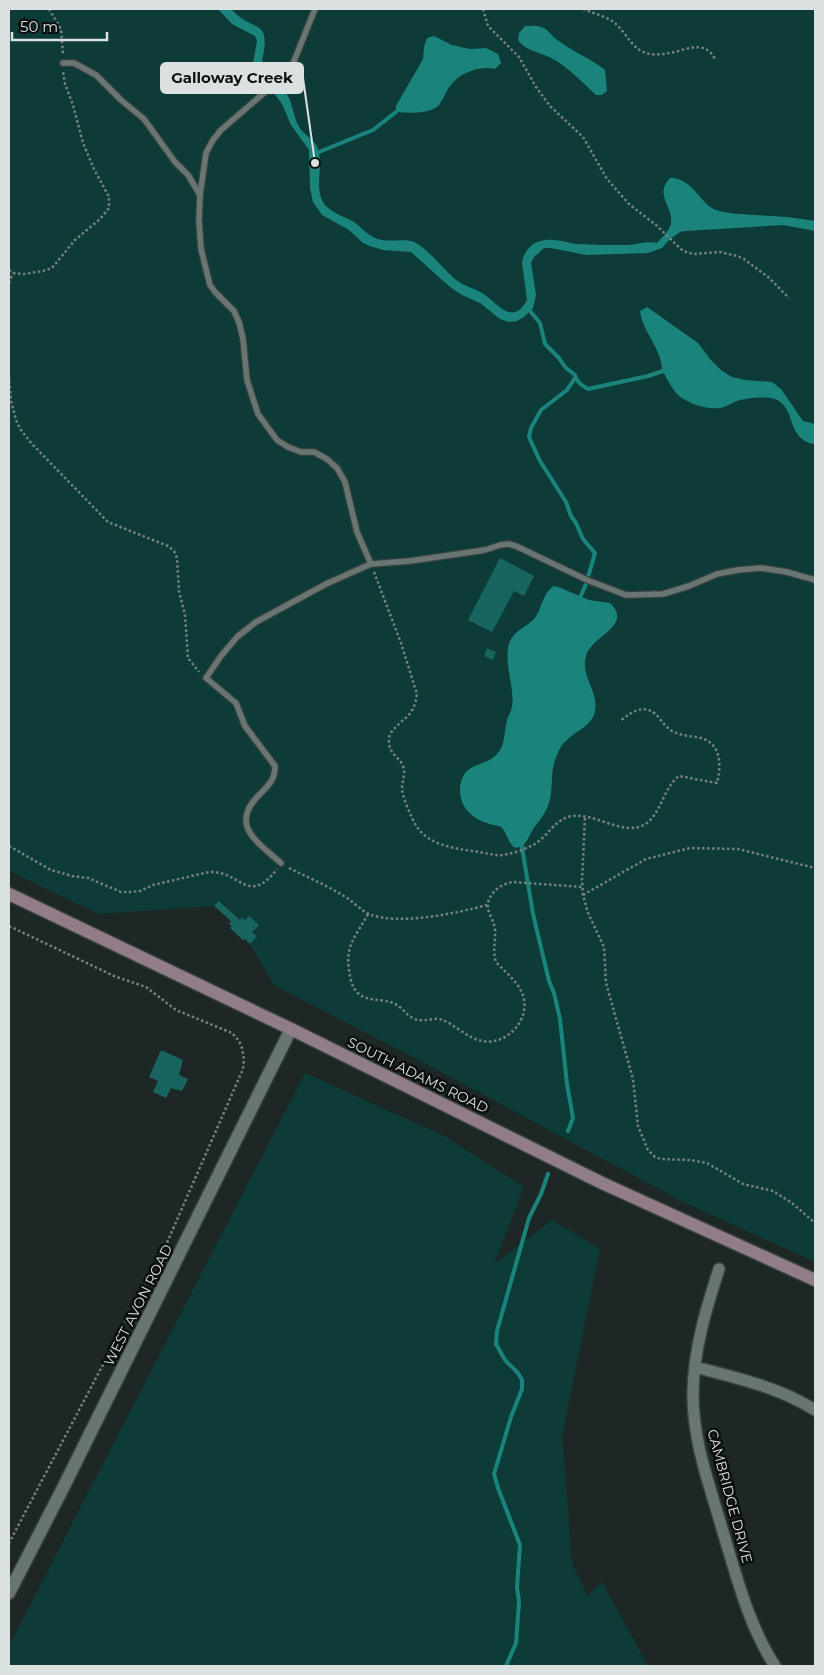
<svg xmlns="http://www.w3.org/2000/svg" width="824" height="1675" font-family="Montserrat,sans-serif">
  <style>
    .green { fill: #0d3c38 }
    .water { fill: #1a837c }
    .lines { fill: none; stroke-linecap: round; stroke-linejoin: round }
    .stream { stroke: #1a837c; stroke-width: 4 }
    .building { fill: #18645f }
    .service-casing { stroke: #3a4241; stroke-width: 8 }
    .minor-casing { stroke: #3a4241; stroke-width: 14 }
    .tertiary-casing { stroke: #3a4241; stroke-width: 15 }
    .secondary-casing { stroke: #3a4241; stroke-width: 15 }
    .path { stroke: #78807f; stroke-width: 2.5; stroke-dasharray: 2.5 2.5; stroke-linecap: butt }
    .service { stroke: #697573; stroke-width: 5.5 }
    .minor { stroke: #697573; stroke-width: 11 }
    .tertiary { stroke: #697573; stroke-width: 12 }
    .secondary { stroke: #917d88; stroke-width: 12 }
    .labels { text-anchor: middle; stroke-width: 5; stroke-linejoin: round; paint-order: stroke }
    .street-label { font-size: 14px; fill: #dae1e0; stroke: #0b0f0f }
    .leader { fill: none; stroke: #dae1e0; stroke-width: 2 }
    .callout-dot { fill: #dae1e0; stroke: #0b0f0f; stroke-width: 2 }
    .callout { fill: #dae1e0; stroke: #dae1e0; stroke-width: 2 }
    .callout-label { font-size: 15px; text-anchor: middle; font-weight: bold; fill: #111 }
  </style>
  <rect width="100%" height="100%" fill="#1d2726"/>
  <g class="green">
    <polygon points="9,9 815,9 815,1262 683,1202 428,1065 274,985 250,944 257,936 252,932 258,925 249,916 245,920 242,918 240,920 220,901 214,906 99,914 9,871"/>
    <polygon points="305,1073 444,1136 524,1187 494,1264 552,1220 600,1249 562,1436 572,1562 587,1596 602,1582 648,1666 9,1666 9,1646"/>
  </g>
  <g class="water">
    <path d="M218,9H231C253,34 272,16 262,61C270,74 282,85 289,98C293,107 294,118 299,127C304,135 316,141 318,149C324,167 313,188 325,205C332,213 345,217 354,222C364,229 369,238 382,240C392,242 407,238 416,243C431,252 442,268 455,279C464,287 476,288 485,295C499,305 513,326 527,300L522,262C524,253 529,245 538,242C551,237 563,242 576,244C594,245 612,245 630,245C639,244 648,241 657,243C661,238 670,231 671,223C673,206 654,195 670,178C692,177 700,204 716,210C727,214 742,214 754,215C775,216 795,217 815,221V231L783,225L686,231L680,232L669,240L662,248L648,253L586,255L551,248H544L534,257L531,263L536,295L533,308L524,317L517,321L509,322L500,319L480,303L462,295L450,287L411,252L383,250L370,246L363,243L349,230L322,215L313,202L310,188L309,150L291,125L282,104L253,64L257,41L255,36L232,24Z"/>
    <path d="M525,26C530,26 536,25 541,27C548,29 550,34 556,39C571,51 590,58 605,70L607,91L602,95H596C584,84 572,71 558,62C544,52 527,53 518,40L519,33Z"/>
    <path d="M434,36L452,45L470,49L486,48L498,54L501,63L495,69C480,65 459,73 450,86C445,92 442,105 435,108C424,114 409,113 396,112V106L423,59L424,47L427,38Z"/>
    <path d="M647,307L698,343L710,359L722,371L732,377L745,380L772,382L781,389L803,421L815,424V445C811,443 805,442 802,439C788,427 793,406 775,399C767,396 746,398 737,401C732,403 726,407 720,408C707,410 686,403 677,394C672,388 666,378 663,371C661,365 661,359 658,353C652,338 642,327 640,311Z"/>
    <path d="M554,586L561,588L589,600L610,603C634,626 591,636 586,656C580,676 599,692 595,711C592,726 577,730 567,740C562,744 559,749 557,755C549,772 554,787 549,803C546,813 539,821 533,829C530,834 528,841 523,845C509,855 509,833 501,827C497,825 491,825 487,823C472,819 460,806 460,791C460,783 462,775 468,770C477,763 489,763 497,754C507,744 503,727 509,715C520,697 501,663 510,641C515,630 528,626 535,618C542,608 543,592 554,586Z"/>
  </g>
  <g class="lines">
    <g class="stream">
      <polyline points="319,152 373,130 396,112"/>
      <path d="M530,311L540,323L545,344L559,358L565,367L575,375C576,381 582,386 588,389L648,376L663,371L667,372"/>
      <polyline points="575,378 567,390 541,410 531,428 529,437 540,461 566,502 571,516 576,523 583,539 595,553 586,584 579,600"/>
      <polyline points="521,841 533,914 549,981 554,993 560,1019 567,1084 573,1118 568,1131"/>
      <polyline points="506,1666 516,1643 519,1602 517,1587 520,1545 498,1488 494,1474 511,1417 522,1389 522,1380 518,1373 505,1360 496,1344 497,1331 529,1218 541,1194 548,1174"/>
    </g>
  </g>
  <g class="building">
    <polygon points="500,558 534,576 524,596 514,591 492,632 468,620"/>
    <polygon points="487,648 496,652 493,660 484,656"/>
    <polygon points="219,901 240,920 242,918 245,920 249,916 259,925 252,932 257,936 250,944 245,939 243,940 230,928 232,926 229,924 231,921 214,906"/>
    <polygon points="161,1050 183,1060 179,1075 188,1079 182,1091 171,1088 166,1098 153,1092 158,1081 149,1077"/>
  </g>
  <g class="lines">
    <g class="service-casing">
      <g id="service">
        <polyline points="315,9 292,66 287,73 221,130 213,140 206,153 200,195 199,221 201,249 210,285 215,292 234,311 239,322 243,339 247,380 258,414 277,440 288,447 301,452 314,452 327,459 337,468 345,482 357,532 371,564"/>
        <polyline points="63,63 74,63 96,75 121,100 144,119 175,162 188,175 200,195"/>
        <path d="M281,863C256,841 228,824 261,793C270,784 275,779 275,766L245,726L236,703L206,678L221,656L237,637L256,622L326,584L364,567L371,564L410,561L485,550L500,545L508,544L516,546L587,580L626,595L663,594L689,586L717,574L738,570L761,568L787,572L815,580"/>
      </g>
    </g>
    <g class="minor-casing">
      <g id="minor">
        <path d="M719,1269C706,1309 694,1349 693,1391C692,1440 710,1486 723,1532C737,1578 749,1626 775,1666"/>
        <path d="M695,1367C737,1378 778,1387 815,1410"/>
      </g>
    </g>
    <g class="tertiary-casing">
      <polyline id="tertiary" points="9,1593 64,1486 291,1029"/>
    </g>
    <g class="secondary-casing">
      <polyline id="secondary" points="9,894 291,1029 602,1183 815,1280"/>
    </g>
    <g class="path">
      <polyline points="49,9 61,29 63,54"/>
      <polyline points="483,9 488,26 519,57 536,87 550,106 583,137 607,179 629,204 656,225 683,251 693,254 720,252 737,256 744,259 768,277 789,298"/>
      <path d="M583,9C593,13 604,16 612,21C627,31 631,51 650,54C656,55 663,54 669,53C685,51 704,38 715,59"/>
      <polyline points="9,270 13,273 24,274 43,271 52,268 75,240 100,219 109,208 109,197 94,169 83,143 73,105 65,84 63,72"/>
      <polyline points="9,283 13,273"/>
      <polyline points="9,376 11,401 16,420 20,429 32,444 108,522 168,546 174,551 177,558 179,591 185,615 188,658 199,672"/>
      <path d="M374,572L401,643L417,694C416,700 415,706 411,712C405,721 388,729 389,741C389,755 399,756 403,766C406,774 402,781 402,789C403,798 408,809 412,818C424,846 453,848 479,852C487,853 495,856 502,855C511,854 523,850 531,846C547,839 554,818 573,816C596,813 622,836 644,825C661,815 663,788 679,776L717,783C721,766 722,744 701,738C692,736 682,736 674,732C668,729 664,724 660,719C647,702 634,710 620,721"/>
      <polyline points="585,818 582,880 583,895 588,913 604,947 606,983 633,1079 638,1126 648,1150 655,1157 661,1159 690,1160 707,1163 743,1184 773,1191 792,1203 815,1223"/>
      <path d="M9,846L51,870L72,876L88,878L121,892H130L140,891L153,885L209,872C240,870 248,907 277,869"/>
      <path d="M289,868C307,877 326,885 344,896C353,901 360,910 369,914C398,926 457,913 487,905"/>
      <polyline points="583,895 646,859 690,848 738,849 815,868"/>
      <path d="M368,914C357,935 345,944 349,970C350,976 351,983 354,988C363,1004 382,997 395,1004C402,1007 406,1015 413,1018C422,1023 430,1018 439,1019C453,1022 467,1039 483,1041C509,1046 534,1015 521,991C516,980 504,971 496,962C492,951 496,942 495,931C495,922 489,916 488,908C486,894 502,883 513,882L582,887"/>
      <polyline points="9,926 114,976 146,987 176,1010 232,1033 239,1041 242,1048 244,1059 243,1069 166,1245 9,1543"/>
    </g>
    <use href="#service" class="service"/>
    <use href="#minor" class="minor"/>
    <use href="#tertiary" class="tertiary"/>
    <use href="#secondary" class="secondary"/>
  </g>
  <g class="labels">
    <g class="street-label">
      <text transform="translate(418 1075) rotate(26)" y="5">SOUTH ADAMS ROAD</text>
      <text transform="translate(138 1305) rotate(-63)" y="5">WEST AVON ROAD</text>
      <text transform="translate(730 1496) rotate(75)" y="5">CAMBRIDGE DRIVE</text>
    </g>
  </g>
  <path class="leader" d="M315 163L303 78"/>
  <circle class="callout-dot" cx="315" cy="163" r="5"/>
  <rect class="callout" x="161" y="63" width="142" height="30" rx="5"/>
  <g class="callout-label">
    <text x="232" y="83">Galloway Creek</text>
  </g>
  <rect width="824" height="1675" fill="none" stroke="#dae1e0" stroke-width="20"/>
  <path d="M12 32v8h95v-8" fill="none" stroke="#dae1e0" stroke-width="2.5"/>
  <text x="20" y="32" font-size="15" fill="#dae1e0" stroke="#0b0f0f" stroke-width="4" paint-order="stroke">50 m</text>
</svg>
